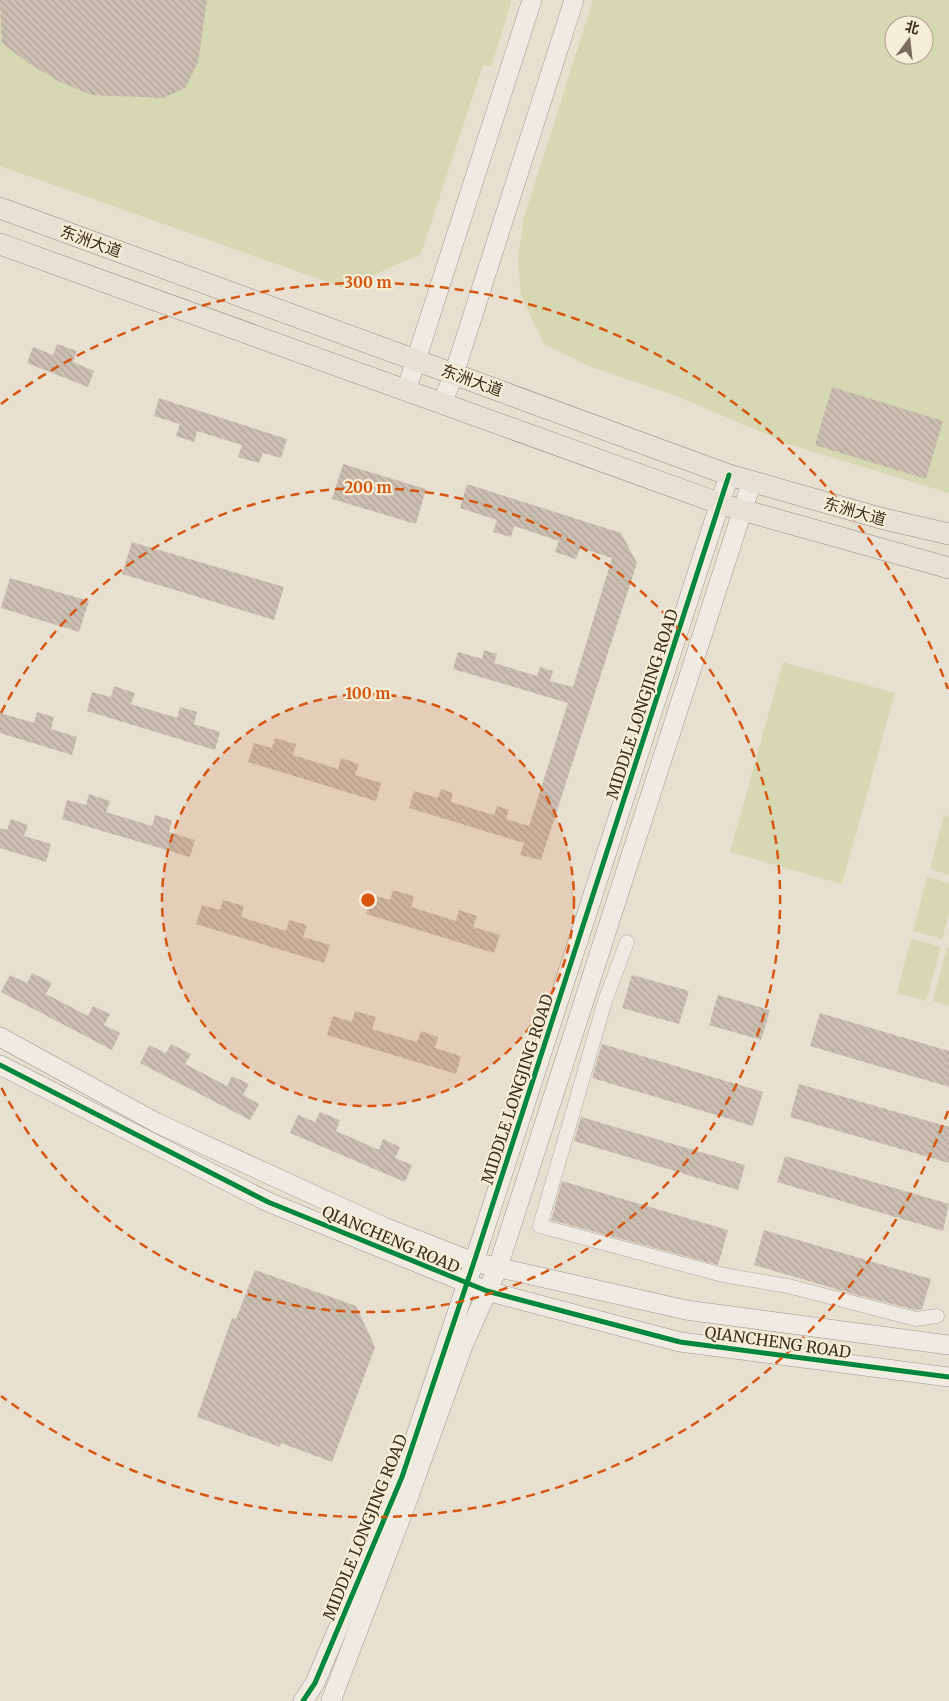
<svg xmlns="http://www.w3.org/2000/svg" width="949" height="1701" font-family="Merriweather,'Noto Sans SC',serif">
  <style>
    .green { fill: #d6d7b3; fill-rule: evenodd }
    .building { fill: url(#building-back-hatch) }
    .lines { fill: none; stroke-linecap: round; stroke-linejoin: round }
    .street-casing { stroke: #ada599; stroke-width: 15 }
    .secondary-casing { stroke: #9c958a; stroke-width: 20 }
    .primary-casing { stroke: #928b80; stroke-width: 22 }
    .street { stroke: #efebe3; stroke-width: 14 }
    .secondary { stroke: #efebe3; stroke-width: 19 }
    .primary { stroke: #e6e1d4; stroke-width: 21 }
    .cycleway-casing { stroke: #f7eed8; stroke-width: 8 }
    .cycleway { stroke: #00873e; stroke-width: 5 }
    .ring { fill: none; stroke: #d7550e; stroke-width: 2.5; stroke-dasharray: 9 6 }
    .labels { text-anchor: middle; stroke-width: 4.5; stroke-linejoin: round; paint-order: stroke }
    .street-label { font-size: 16px; fill: #3d2e20; stroke: #f7eed8 }
    .centre { fill: #d7550e; stroke: #f7eed8; stroke-width: 2.5 }
    .ring-label { font-size: 15px; text-anchor: middle; font-weight: bold; fill: #d7550e; stroke: #f7eed8; stroke-width: 4.5; stroke-linejoin: round; paint-order: stroke }
  </style>
  <defs>
    <pattern id="building-back-hatch" width="6" height="6" patternUnits="userSpaceOnUse" patternTransform="scale(1.25)"><rect width="6" height="6" fill="#cbbfb2"/><path d="M-1 5l2 2M0 0l6 6M5-1l2 2" fill="none" stroke="#afa499"/></pattern>
  </defs>
  <rect width="100%" height="100%" fill="#e7e0d1"/>
  <g class="green">
    <polygon points="0,0 512,0 491,67 483,65 421,254 344,288 0,166"/>
    <path d="M593,0H949V493L794,446L679,397L591,367L544,344L521,296L518,258L524,217ZM894,25H924V55H894Z"/>
    <polygon points="783,662 895,693 842,884 730,852"/>
    <polygon points="944,815 949,817 949,875 930,869"/>
    <polygon points="927,877 949,883 949,913 942,939 913,931"/>
    <polygon points="911,939 941,947 926,1001 897,993"/>
    <polygon points="947,947 949,948 949,1006 933,1001"/>
  </g>
  <g class="building">
    <polygon points="0,0 207,0 198,62 185,88 163,98 92,95 60,82 28,63 2,43"/>
    <polygon points="57,344 77,351 73,362 94,371 88,387 27,363 33,347 53,355"/>
    <polygon points="832,387 943,421 926,479 815,445"/>
    <polygon points="159,398 287,439 281,458 263,453 259,463 238,457 242,445 197,431 194,442 176,436 180,424 154,416"/>
    <polygon points="343,464 426,489 416,524 332,499"/>
    <polygon points="467,484 621,533 637,563 541,860 520,855 524,843 409,808 414,791 438,798 441,789 453,793 451,802 494,815 497,806 509,810 506,819 529,826 568,703 453,669 458,652 482,659 484,650 497,654 494,663 537,676 540,667 553,671 550,681 573,687 612,558 580,548 576,559 555,552 559,541 514,526 511,537 493,532 497,520 460,508"/>
    <polygon points="132,542 284,587 274,620 122,574"/>
    <polygon points="10,578 89,601 79,632 1,608"/>
    <polygon points="114,686 135,693 131,704 177,718 180,707 197,712 194,724 220,732 215,750 87,711 92,692 111,697"/>
    <polygon points="37,712 54,717 51,729 77,737 72,755 0,733 0,713 34,723"/>
    <polygon points="275,738 296,744 293,755 338,769 341,758 359,764 355,775 381,783 376,801 248,762 254,743 272,748"/>
    <polygon points="89,794 110,801 106,812 152,826 155,815 172,820 169,832 195,840 190,857 62,819 67,800 86,805"/>
    <polygon points="11,819 28,825 24,836 51,844 46,862 0,848 0,828 7,830"/>
    <polygon points="393,890 414,896 411,907 456,921 459,910 477,916 473,927 500,935 494,953 366,914 372,895 390,900"/>
    <polygon points="223,900 244,906 241,917 286,931 289,920 307,925 303,937 330,945 324,963 196,924 202,905 220,910"/>
    <polygon points="32,973 52,983 46,994 88,1016 93,1006 110,1014 104,1025 120,1033 112,1050 1,992 10,975 27,983"/>
    <polygon points="632,975 689,991 679,1024 622,1008"/>
    <polygon points="718,995 770,1010 761,1040 709,1025"/>
    <polygon points="355,1011 376,1017 372,1029 417,1042 421,1031 438,1037 435,1048 461,1056 456,1074 327,1035 333,1016 352,1022"/>
    <polygon points="820,1013 949,1051 949,1087 810,1046"/>
    <polygon points="171,1044 191,1054 185,1064 227,1086 232,1076 249,1084 243,1095 259,1104 250,1120 140,1063 149,1045 166,1053"/>
    <polygon points="602,1044 763,1092 753,1126 592,1078"/>
    <polygon points="799,1084 949,1127 949,1163 790,1117"/>
    <polygon points="320,1112 340,1120 336,1131 379,1150 383,1139 400,1147 395,1158 412,1165 405,1182 290,1133 298,1115 315,1122"/>
    <polygon points="581,1117 745,1165 738,1190 574,1141"/>
    <polygon points="785,1156 949,1204 943,1231 777,1182"/>
    <polygon points="562,1181 728,1230 718,1265 551,1220"/>
    <polygon points="764,1230 931,1279 922,1309 916,1310 853,1294 754,1265"/>
    <polygon points="255,1270 356,1306 375,1347 332,1462 281,1443 280,1447 197,1417 232,1318 236,1319"/>
  </g>
  <g class="lines">
    <g class="street-casing">
      <polyline id="street" points="627,942 605,1001 540,1226 723,1275 788,1286 916,1319 937,1316"/>
    </g>
    <g class="secondary-casing">
      <g id="secondary">
        <polyline points="406,391 532,0"/>
        <polyline points="442,403 454,374 574,0"/>
        <polyline points="0,1037 157,1123 384,1227 474,1262 686,1310 949,1345"/>
        <polyline points="0,1065 268,1202 487,1291 680,1342 949,1377"/>
        <polyline points="303,1701 315,1683 402,1477 474,1262 729,475"/>
        <polyline points="331,1701 406,1504 463,1346 498,1267 752,481"/>
      </g>
    </g>
    <g class="primary-casing">
      <g id="primary">
        <polyline points="0,208 729,475 880,518 949,534"/>
        <polyline points="0,244 721,504 949,568"/>
      </g>
    </g>
    <use href="#street" class="street"/>
    <use href="#secondary" class="secondary"/>
    <use href="#primary" class="primary"/>
    <g class="cycleway-casing">
      <g id="cycleway">
        <polyline points="0,1065 268,1202 487,1291 680,1342 949,1377"/>
        <polyline points="303,1701 315,1683 402,1477 474,1262 729,475"/>
      </g>
    </g>
    <use href="#cycleway" class="cycleway"/>
  </g>
  <circle cx="368" cy="900" r="206" fill="#d7550e" fill-opacity=".12"/>
  <g class="ring">
    <circle cx="368" cy="900" r="206"/>
    <path d="M1 713A412 412 0 1 1 1 1087"/>
    <path d="M948 1111A617 617 0 0 1 1 1396M1 404A617 617 0 0 1 948 689"/>
  </g>
  <g class="labels">
    <g class="street-label">
      <text transform="translate(91 241) rotate(20)" y="6">东洲大道</text>
      <text transform="translate(472 380) rotate(20)" y="6">东洲大道</text>
      <text transform="translate(855 511) rotate(16)" y="6">东洲大道</text>
      <text transform="translate(642 704) rotate(-72)" y="6">MIDDLE LONGJING ROAD</text>
      <text transform="translate(517 1089) rotate(-72)" y="6">MIDDLE LONGJING ROAD</text>
      <text transform="translate(391 1239) rotate(23)" y="6">QIANCHENG ROAD</text>
      <text transform="translate(778 1342) rotate(8)" y="6">QIANCHENG ROAD</text>
      <text transform="translate(365 1527) rotate(-68)" y="6">MIDDLE LONGJING ROAD</text>
    </g>
  </g>
  <circle cx="368" cy="900" r="8" class="centre"/>
  <g class="ring-label">
    <text x="368" y="288">300 m</text>
    <text x="368" y="493">200 m</text>
    <text x="368" y="699">100 m</text>
  </g>
  <g transform="translate(909 40) rotate(15)"><circle r="24" fill="#f7eed8" stroke="#ada18e"/>
  <path d="M0-4L9 19L0 12L-9 19Z" fill="#786c5e"/>
  <text y="-8" font-size="14" font-weight="bold" text-anchor="middle" fill="#3d2e20">北</text>
  </g>
</svg>
